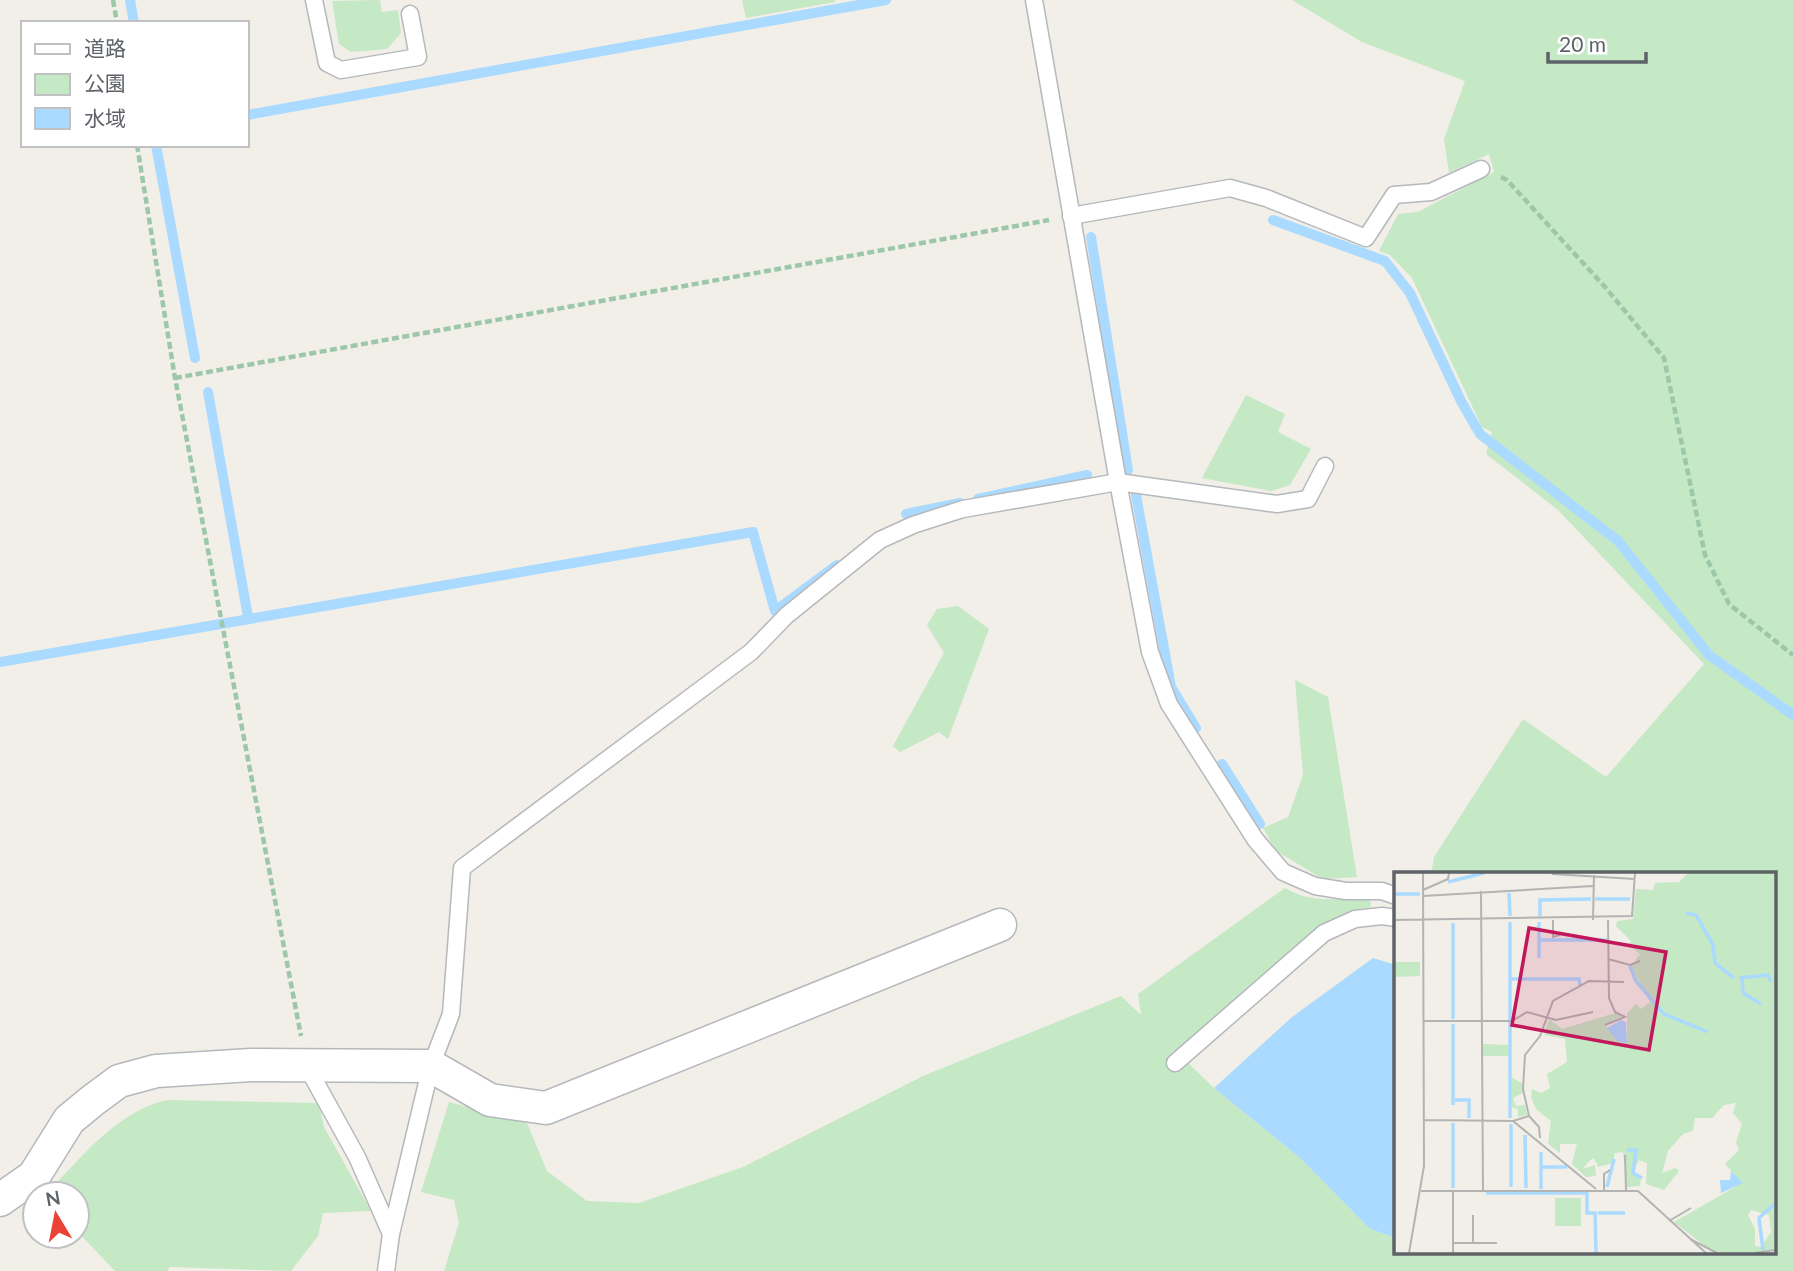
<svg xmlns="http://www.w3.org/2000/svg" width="1793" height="1271" font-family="Lato,'Noto Sans JP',sans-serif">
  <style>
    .green { fill: #c5e8c5 }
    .water { fill: #aadaff }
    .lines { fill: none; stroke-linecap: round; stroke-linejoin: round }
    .stream { stroke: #aadaff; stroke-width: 10 }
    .lane-casing { stroke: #b5b8bc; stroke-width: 19 }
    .street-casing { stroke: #b5b8bc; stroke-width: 35 }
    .path { stroke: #9cc7a9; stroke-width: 4.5; stroke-dasharray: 7 3.5; stroke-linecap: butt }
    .lane { stroke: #fff; stroke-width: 16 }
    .street { stroke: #fff; stroke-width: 32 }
    .inset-river { fill: none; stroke: #aadaff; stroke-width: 3.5 }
    .inset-road { fill: none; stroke: #b3b3b1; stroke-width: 2 }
    .view { fill: #c2185b; fill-opacity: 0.15; stroke: #c2185b; stroke-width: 3.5 }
    .inset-edge { fill: none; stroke: #5f6368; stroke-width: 3.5 }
  </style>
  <rect width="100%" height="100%" fill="#f1efe8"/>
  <g class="green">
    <polygon points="380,0 382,12 398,10 401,33 387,49 351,52 339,44 332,1"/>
    <polygon points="742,0 835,0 835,2 746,18"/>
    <path d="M1292,0H1793V1271H444L459,1223L454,1200L421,1192L449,1102L527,1123L547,1171L587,1201L639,1203L743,1167L923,1076L1121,996L1141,1015L1138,994L1285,888C1310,904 1341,899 1370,897L1371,907L1353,910L1322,925L1179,1054L1214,1088L1300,1158L1370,1229L1396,1238V1252H1774V874H1431L1434,857L1523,719L1606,777L1704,664L1558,510L1486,454L1492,432L1482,427L1412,278L1390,255L1379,251L1398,214L1418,212L1494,172L1489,154L1449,173L1444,139L1465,81L1362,42Z"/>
    <polygon points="1246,395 1285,414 1278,432 1311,449 1290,485 1271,491 1202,478"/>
    <polygon points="958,606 989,629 948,739 939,732 900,752 893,746 944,653 927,625 937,609"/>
    <polygon points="1295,680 1328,697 1357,877 1323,879 1276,851 1263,828 1288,817 1303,775"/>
    <path d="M167,1100L319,1103L324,1127L371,1211L323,1213L318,1236L291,1271L169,1267L168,1271H115L77,1231V1194H46C81,1158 117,1111 167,1100Z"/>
  </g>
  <polygon class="water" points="1373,958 1396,965 1396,1238 1370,1229 1300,1158 1214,1088 1292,1017"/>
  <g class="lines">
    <g class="stream">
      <polyline points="130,0 134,23"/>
      <polyline points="247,115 886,0"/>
      <polyline points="156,145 195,358"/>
      <polyline points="1273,220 1385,261 1410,293 1461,401 1480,434 1618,541 1709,655 1793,715"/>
      <polyline points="1091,237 1128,470"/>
      <polyline points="208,392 248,617"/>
      <polyline points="1136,495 1171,687 1196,728"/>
      <polyline points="978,499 1087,475"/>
      <polyline points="906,514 960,503"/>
      <polyline points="0,662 753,532 775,611 837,565"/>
      <polyline points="1222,764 1260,824"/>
    </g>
    <g class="lane-casing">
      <g id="lane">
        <polyline points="314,0 327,63 341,70 418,57 410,14"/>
        <polyline points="1034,0 1118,482 1150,652 1169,704 1255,839 1283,872 1315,886 1346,891 1382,891 1396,896"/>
        <polyline points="1071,216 1230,188 1266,198 1366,238 1394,195 1431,192 1481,169"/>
        <polyline points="1175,1063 1324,933 1355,919 1382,916 1396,918"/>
        <polyline points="306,1065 357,1157 391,1234"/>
        <polyline points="386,1271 391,1234 431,1066 451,1014 462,868 751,652 787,615 880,540 913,525 963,509 1118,482 1277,504 1308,499 1325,466"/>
      </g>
    </g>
    <g class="street-casing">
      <polyline id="street" points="0,1200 34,1176 69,1120 92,1101 119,1081 156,1071 251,1065 431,1066 490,1100 546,1108 1000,925"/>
    </g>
    <g class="path">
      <polyline points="113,0 117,23"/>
      <polyline points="137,145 175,378 301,1036"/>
      <polyline points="1501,177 1507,180 1605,287 1664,358 1705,555 1729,604 1793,655"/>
      <polyline points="175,378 1049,220"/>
    </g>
    <use href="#lane" class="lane"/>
    <use href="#street" class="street"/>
  </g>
  <g transform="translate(1394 872)">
    <rect width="382" height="382" fill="#f1efe8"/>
    <path d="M294,1H381V377L371,381H320L280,350L348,311L331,292L345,278L342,270L348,252L339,241L342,231L330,233L318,246H301L299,259L289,262L274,279L268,301L281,296L285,299L270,318L252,312L253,291L245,288L238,301L247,305L246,314L233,315L229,280L221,281L219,291L204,295L200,286L194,290L189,297L201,293L202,304L192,305L178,292L183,272H166V281L154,272L157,249L142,237L137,225L138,217L147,221L156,216L153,202L173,190L171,167L150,163L155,147L168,157L221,141L228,144L211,153L233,171V141L242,132L247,137L256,130L237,94L246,82L234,73L237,69L222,54L223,49L239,47L242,17L259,18L261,11L285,10ZM357,338L375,343L377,360L367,375L361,374V357L354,343ZM0,90H26V104L0,105ZM89,172L115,173V184H89ZM117,205L129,212V221L119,226L122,234L131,233L133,243L124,245V237L116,235ZM161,326H187V354H161Z" fill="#c5e8c5" fill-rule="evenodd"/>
    <path d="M227,148L232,150L233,171L223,169L213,156ZM337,299L349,311L327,321L326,308H336Z" fill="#aadaff"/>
    <path class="inset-river" d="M54,10L90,1M115,21L116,44M0,22H26M201,27H236M292,41L302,43L319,73L321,91L340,106M146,44V28L197,27M116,50V246M145,50V86M59,51V147M145,68H213M236,94L242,109L270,142L314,160M345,106L374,103L377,110M348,106L349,121L367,132M117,107H185L186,113M59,152V233M61,228H75V246M59,251V316M117,252V315M131,263L132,316M233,278H242L239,301L248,306M147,280V317M147,295H173M213,315L220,287M92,321H193V341H201L202,381M204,341H231M369,378L365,346L382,331"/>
    <path class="inset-road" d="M158,2L241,7M29,18L54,7L55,1M87,19L89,318M29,24L199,14M0,48L238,44L241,1M159,48V65L166,63M199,48L200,3M214,87L236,93L246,89M30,149H118L133,140L162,148L199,140M211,153L231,145L221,140L215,126L214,48M135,244L145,255L146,266M30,248L119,249L135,244L129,217L131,183L146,164L159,129L195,109L230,110M119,249L202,317M231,283L232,318M59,318V381M210,318V302L216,298M27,319H244L312,381M275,349L297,336M296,367L323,381M59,371H103M79,371V343M15,381L30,294L29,1M360,381L382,378"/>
    <path class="view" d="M135,56L272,80L255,178L118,153Z"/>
    <rect width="382" height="382" class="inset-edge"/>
  </g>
  <rect x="21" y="21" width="228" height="126" fill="#ffffff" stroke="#bfc1c3" stroke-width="2"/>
  <rect x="35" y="44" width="35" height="10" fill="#ffffff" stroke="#bfc1c3" stroke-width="2"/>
  <text x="84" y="56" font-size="21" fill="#5f6368">道路</text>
  <rect x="35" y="74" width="35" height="21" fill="#c5e8c5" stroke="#bfc1c3" stroke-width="2"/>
  <text x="84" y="91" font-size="21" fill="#5f6368">公園</text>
  <rect x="35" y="108" width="35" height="21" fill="#aadaff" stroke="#bfc1c3" stroke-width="2"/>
  <text x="84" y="126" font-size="21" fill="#5f6368">水域</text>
  <g transform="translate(56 1215) rotate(350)"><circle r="33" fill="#ffffff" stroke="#bfc1c3" stroke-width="2"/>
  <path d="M0-5L12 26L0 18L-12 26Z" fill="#ea4335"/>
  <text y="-10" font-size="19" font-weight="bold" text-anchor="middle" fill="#5f6368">N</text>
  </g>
  <path d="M1548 52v10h98v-10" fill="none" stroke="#5f6368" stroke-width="3.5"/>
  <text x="1559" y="52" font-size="21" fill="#5f6368" stroke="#ffffff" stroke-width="5" paint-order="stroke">20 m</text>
</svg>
